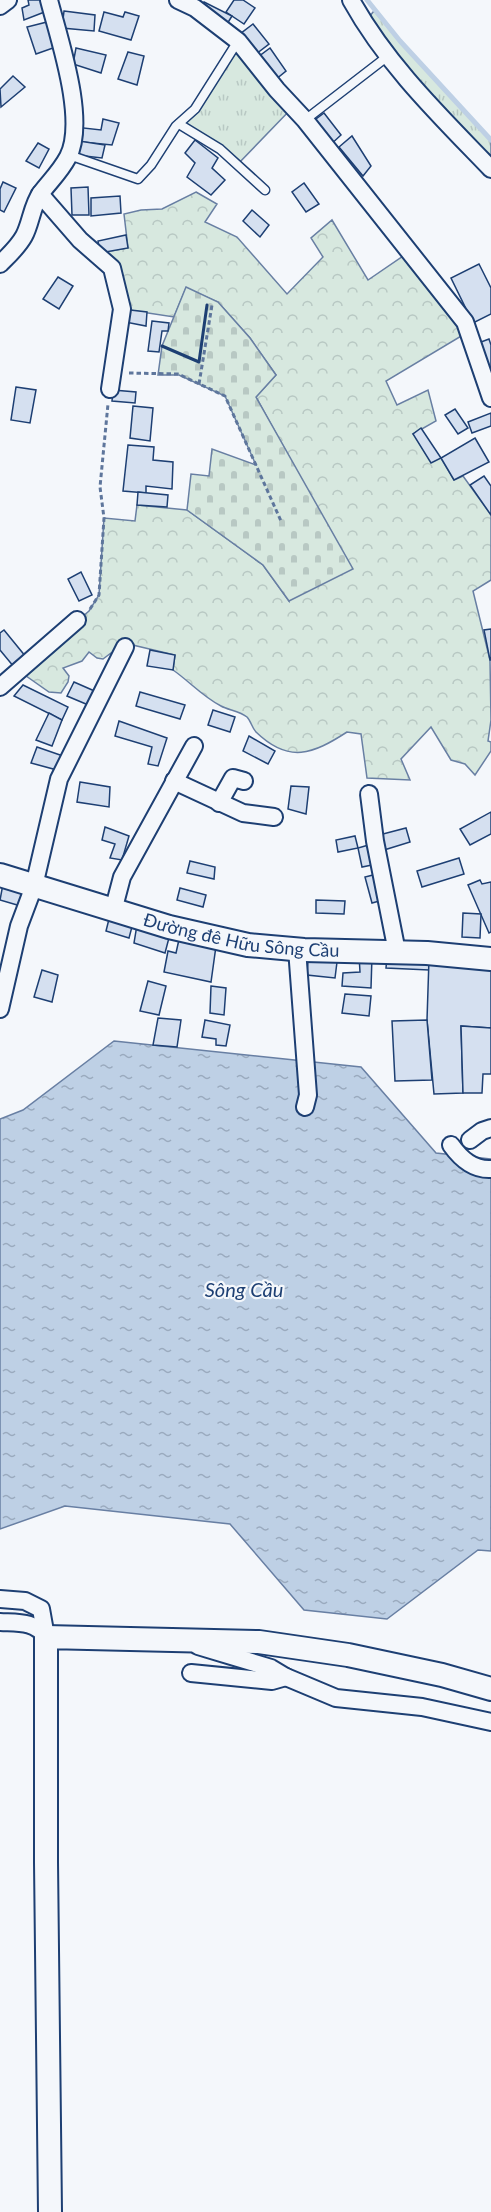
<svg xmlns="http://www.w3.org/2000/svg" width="491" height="2212" font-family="Lato,sans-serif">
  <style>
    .grass { fill: url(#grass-tufts); stroke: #687fa3; stroke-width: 1.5 }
    .forest { fill: url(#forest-crowns); stroke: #687fa3; stroke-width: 1.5 }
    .cemetery { fill: url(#cemetery-stones); stroke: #687fa3; stroke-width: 1.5 }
    .water { fill: url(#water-ripples); stroke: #687fa3; stroke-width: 1.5 }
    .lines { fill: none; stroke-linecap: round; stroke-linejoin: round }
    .stream { stroke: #bed0e5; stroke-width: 5 }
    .building { fill: #d5e0f0; stroke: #1d3f73; stroke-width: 1.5 }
    .lane-casing { stroke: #1d3f73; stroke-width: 11 }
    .street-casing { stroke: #1d3f73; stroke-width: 20 }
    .secondary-casing { stroke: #1d3f73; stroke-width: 26 }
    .path { stroke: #5e769c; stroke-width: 3; stroke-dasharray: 4.5 3; stroke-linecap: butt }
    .lane { stroke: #f4f7fb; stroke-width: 8 }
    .street { stroke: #f4f7fb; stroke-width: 16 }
    .secondary { stroke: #f4f7fb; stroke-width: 22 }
    .wall { stroke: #1d3f73; stroke-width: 3 }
    .labels { text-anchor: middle; stroke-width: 4.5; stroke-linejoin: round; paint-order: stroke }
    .street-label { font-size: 18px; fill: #1d3f73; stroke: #f4f7fb }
    .water-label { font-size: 20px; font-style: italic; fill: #1d3f73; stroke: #f4f7fb }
  </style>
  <defs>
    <pattern id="grass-tufts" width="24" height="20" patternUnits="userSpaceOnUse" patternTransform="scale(1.5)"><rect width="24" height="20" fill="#d7e8df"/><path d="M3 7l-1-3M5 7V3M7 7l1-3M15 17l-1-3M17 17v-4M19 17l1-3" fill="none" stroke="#b8c8c3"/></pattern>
    <pattern id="forest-crowns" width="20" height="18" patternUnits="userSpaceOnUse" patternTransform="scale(1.5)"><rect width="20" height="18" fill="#d7e8df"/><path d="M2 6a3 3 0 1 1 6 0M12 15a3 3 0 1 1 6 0" fill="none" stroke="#b8c8c3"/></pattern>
    <pattern id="cemetery-stones" width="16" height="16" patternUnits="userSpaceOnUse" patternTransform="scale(1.5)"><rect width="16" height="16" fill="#d7e8df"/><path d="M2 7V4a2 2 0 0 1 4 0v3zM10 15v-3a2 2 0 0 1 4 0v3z" fill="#b8c8c3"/></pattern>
    <pattern id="water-ripples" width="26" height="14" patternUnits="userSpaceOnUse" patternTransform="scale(1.5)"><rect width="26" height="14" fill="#bed0e5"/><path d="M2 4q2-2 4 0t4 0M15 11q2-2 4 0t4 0" fill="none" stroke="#9aaabe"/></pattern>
  </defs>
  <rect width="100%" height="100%" fill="#f4f7fb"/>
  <g class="grass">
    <polygon points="374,11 491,140 491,169 364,23"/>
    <polygon points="238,41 293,107 237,165 179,124 195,109"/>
  </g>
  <path class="forest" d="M196,192L217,204L205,222L237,237L287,294L323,257L311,238L332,220L368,280L409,252L468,332L386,381L397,405L428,390L436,421L413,434L441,458L454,480L463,476L491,515V580L473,591L490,660L491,720L488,741L491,742V751L475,775L465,764L451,760L431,727L401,759L410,780L367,778L361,734L347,732C313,754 289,764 256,732C252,728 251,721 247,717C240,711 228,710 221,706C203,697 189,681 173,670L175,655L124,643L121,655L111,653L103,659L97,658L89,652L82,661L63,668L69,676L68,682L61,693L49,692L19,671L89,611L99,595L104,518L135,521L137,505L187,510L263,565L289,601L293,464L256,397L276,375L250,338L218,302L186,288L174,317L122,309L100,253L128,248L124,214L141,210L162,209Z"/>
  <polygon class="cemetery" points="186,287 218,302 250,338 276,375 256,397 353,569 289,601 263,565 187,510 191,474 209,476 212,449 256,465 225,396 179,375 158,375 162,346"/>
  <polygon class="water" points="114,1041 361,1067 436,1153 491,1159 491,1551 478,1550 387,1619 304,1610 230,1524 65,1506 0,1529 0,1119 23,1110"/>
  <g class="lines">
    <polyline class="stream" points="367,0 400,41 491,140"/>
  </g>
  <g class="building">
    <polygon points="28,0 42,0 47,11 24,20 22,8 29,5"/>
    <polygon points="234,0 243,0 255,8 244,24 226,12"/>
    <polygon points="204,2 232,16 224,29 198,13"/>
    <polygon points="64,11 95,15 94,31 62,28"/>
    <polygon points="104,12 123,17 125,12 139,16 131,40 99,31"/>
    <polygon points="47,22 53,48 36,54 27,27"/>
    <polygon points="253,24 269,44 256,54 240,34"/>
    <polygon points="76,48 106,55 101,73 73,64"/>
    <polygon points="270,48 286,71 275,80 258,57"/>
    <polygon points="128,52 144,56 137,85 118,79"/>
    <polygon points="13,76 25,87 1,107 0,89"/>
    <polygon points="324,113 341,135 327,148 308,125"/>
    <polygon points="103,119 119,123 112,145 73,141 75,127 101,130"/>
    <polygon points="352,136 371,166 363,176 339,147"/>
    <polygon points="195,140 218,158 212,168 225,180 211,195 187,177 195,163 185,153"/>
    <polygon points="79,141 105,145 102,158 76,155"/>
    <polygon points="38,143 49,149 39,168 26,161"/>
    <polygon points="3,182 16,188 4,212 0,210 0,189"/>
    <polygon points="304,183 319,204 306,212 292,192"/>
    <polygon points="88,187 89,215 72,215 71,188"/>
    <polygon points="120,196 121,213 91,216 91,198"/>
    <polygon points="252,210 269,225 260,237 243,221"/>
    <polygon points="126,235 128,248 100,253 98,241"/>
    <polygon points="479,264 491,288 491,314 473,323 451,278"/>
    <polygon points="58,277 73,286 59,309 43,299"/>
    <polygon points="122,309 147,312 146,326 120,321"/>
    <polygon points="152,321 169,323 168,331 162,331 159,352 148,351"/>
    <polygon points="489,339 491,345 491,367 481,371 473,345"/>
    <polygon points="16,387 36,390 30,423 11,420"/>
    <polygon points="113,390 136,392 135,403 112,401"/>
    <polygon points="133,406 153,408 150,441 130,438"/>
    <polygon points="455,409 468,428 458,434 445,415"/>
    <polygon points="491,413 491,426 472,433 468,422"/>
    <polygon points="421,428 441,458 431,463 413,434"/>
    <polygon points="475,438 489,462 454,480 441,458"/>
    <polygon points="128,445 154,447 153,460 173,462 172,489 146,486 146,493 123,491"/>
    <polygon points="484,476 491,486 491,515 470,485"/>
    <polygon points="138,492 168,495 167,507 137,505"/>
    <polygon points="81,572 92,595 79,601 68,579"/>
    <polygon points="491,629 491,660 490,660 484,630"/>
    <polygon points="4,630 26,657 14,667 0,650 0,633"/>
    <polygon points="150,650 175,655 173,670 147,666"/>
    <polygon points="74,682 99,693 93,707 67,696"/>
    <polygon points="23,685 68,707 62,720 14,696"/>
    <polygon points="140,692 185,705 180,719 136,706"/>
    <polygon points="213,710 235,717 230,732 208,725"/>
    <polygon points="49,713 62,720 52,746 36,740"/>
    <polygon points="119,721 167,738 158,766 148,764 152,747 115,736"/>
    <polygon points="249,736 275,751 268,764 243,751"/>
    <polygon points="37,747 63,756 57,770 31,763"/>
    <polygon points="80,782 110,787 109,807 77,802"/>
    <polygon points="291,786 309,787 306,814 288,809"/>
    <polygon points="491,812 491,834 470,845 460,829"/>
    <polygon points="105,827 129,836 122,860 110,858 115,844 102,840"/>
    <polygon points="406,828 410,842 384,850 379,835"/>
    <polygon points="355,836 358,848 338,852 336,840"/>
    <polygon points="372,844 377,864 362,867 358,848"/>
    <polygon points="459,858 464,874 422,887 417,871"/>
    <polygon points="190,861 215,867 214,879 187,873"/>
    <polygon points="377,874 383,900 372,903 365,877"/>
    <polygon points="480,880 482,884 491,882 491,932 489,933 468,885"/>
    <polygon points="3,884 28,889 24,907 0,900"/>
    <polygon points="180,888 206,895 203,907 177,900"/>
    <polygon points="316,900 345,901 344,914 316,913"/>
    <polygon points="463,913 481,914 480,938 462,937"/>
    <polygon points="110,915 133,923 129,938 106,931"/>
    <polygon points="137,925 170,934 165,953 134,943"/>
    <polygon points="180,935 216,946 211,982 164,972 168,951 176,953"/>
    <polygon points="359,955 372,956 371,988 342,986 343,973 360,972"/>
    <polygon points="387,956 429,959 429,970 386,968"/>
    <polygon points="429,959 491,965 491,1028 461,1026 463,1093 434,1094 427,1020"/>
    <polygon points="308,960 337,962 335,978 307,975"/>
    <polygon points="42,970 58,975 52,1002 34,997"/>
    <polygon points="148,981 166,986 159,1015 140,1011"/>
    <polygon points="211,986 226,988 224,1015 210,1013"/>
    <polygon points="345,994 371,996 369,1016 342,1013"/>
    <polygon points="158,1018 181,1020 177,1047 153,1045"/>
    <polygon points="205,1020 230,1025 226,1046 216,1045 216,1039 202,1037"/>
    <polygon points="427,1020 432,1080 395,1081 392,1021"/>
    <polygon points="461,1026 491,1028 491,1074 483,1074 482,1093 463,1093"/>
  </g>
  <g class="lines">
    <g class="lane-casing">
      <g id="lane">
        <polyline points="305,120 388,56"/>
        <polyline points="179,124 220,149 265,190"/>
        <polyline points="69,155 138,179 151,165 176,126 195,109 238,41"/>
      </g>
    </g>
    <g class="street-casing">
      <g id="street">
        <polyline points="178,0 195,8 238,41 277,90 305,120 465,322 491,398"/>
        <path d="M351,0C387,65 440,116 491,169"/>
        <polyline points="0,6 8,0"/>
        <polyline points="40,194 80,240 112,268 122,309 110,389"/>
        <path d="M0,264C9,255 18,247 24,236C31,223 32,205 41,193C50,181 60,172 68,157C87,120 59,39 49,0"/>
        <polyline points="0,687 77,620"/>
        <polyline points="174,781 243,813 274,817"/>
        <polyline points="369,794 375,841 397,952"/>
        <polyline points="219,803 233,778 244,781"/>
        <polyline points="113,911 122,877 194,746"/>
        <polyline points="297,949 308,1095 305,1107"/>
        <polyline points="0,1009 19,926 34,886 59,779 125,647"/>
        <polyline points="470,1140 482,1131 491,1128"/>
        <path d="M451,1145C461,1159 473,1170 491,1169"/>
        <polyline points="0,1599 25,1601 41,1609 46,1637"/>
        <path d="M0,1622C18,1623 35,1621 46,1637"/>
        <polyline points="198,1646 271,1668 286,1677 336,1698 422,1707 491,1722"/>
        <polyline points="191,1673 272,1681 286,1677"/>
      </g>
    </g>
    <g class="secondary-casing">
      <g id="secondary">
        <path id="s1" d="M0,875L169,927L248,945L304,950L427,953L491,959"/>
        <polyline points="50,2212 46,1862 46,1637 259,1642 348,1655 442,1675 491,1689"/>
      </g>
    </g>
    <g class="path">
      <polyline points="129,373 178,374 225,396 281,521"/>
      <polyline points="199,384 212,305"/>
      <polyline points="90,609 99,595 104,518 100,487 108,404"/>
    </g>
    <use href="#lane" class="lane"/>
    <use href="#street" class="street"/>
    <use href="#secondary" class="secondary"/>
    <polyline class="wall" points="162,346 199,362 207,305"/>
  </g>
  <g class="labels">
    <g class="street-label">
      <text dy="6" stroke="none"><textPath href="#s1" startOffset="250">Đường đê Hữu Sông Cầu</textPath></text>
    </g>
    <g class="water-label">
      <text x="244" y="1297">Sông Cầu</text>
    </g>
  </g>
</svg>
